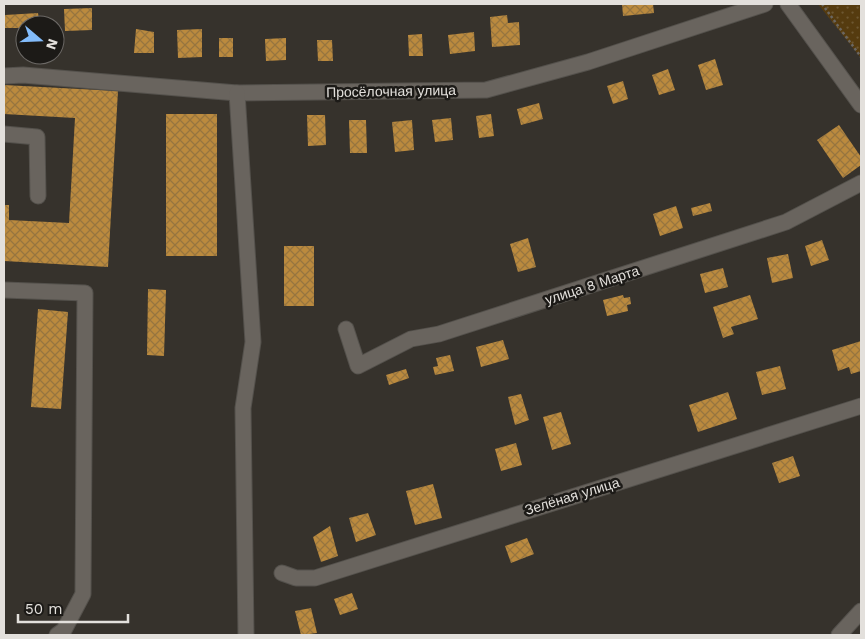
<svg xmlns="http://www.w3.org/2000/svg" width="865" height="639" font-family="'Work Sans',sans-serif">
  <style>
    .garden { fill: url(#garden-dots) }
    .building { fill: url(#building-cross-hatch) }
    .lines { fill: none; stroke-linecap: round; stroke-linejoin: round }
    .minor-casing { stroke: #54514c; stroke-width: 17 }
    .path { stroke: #6b6762; stroke-width: 2.5; stroke-dasharray: 2.5 2.5; stroke-linecap: butt }
    .minor { stroke: #69645e; stroke-width: 15 }
    .labels { text-anchor: middle; stroke-width: 5; stroke-linejoin: round; paint-order: stroke }
    .street-label { font-size: 14px; fill: #e3e0dc; stroke: #1c1a17 }
  </style>
  <defs>
    <pattern id="garden-dots" width="8" height="8" patternUnits="userSpaceOnUse" patternTransform="scale(1.25)"><rect width="8" height="8" fill="#553b0f"/><path d="M2 2h.1M6 6h.1" fill="none" stroke="#6d5731" stroke-width="1.8" stroke-linecap="round"/></pattern>
    <pattern id="building-cross-hatch" width="8" height="8" patternUnits="userSpaceOnUse" patternTransform="scale(1.25)"><rect width="8" height="8" fill="#bb8a3e"/><path d="M0 0l8 8M0 8l8-8" fill="none" stroke="#97753f"/></pattern>
  </defs>
  <rect width="100%" height="100%" fill="#36322c"/>
  <polygon class="garden" points="818,4 861,4 861,58"/>
  <g class="building">
    <polygon points="622,4 653,4 654,13 623,16"/>
    <polygon points="92,8 92,30 65,31 64,9"/>
    <polygon points="38,13 40,25 25,25 25,28 5,28 5,15"/>
    <polygon points="507,15 508,23 519,22 520,45 492,47 490,17"/>
    <polygon points="136,29 154,32 154,53 134,53"/>
    <polygon points="202,29 202,57 178,58 177,30"/>
    <polygon points="474,32 475,51 450,54 448,35"/>
    <polygon points="422,34 423,56 409,56 408,35"/>
    <rect x="219" y="38" width="14" height="19"/>
    <polygon points="286,38 286,60 266,61 265,39"/>
    <polygon points="317,40 332,40 333,61 318,61"/>
    <polygon points="715,59 723,85 706,90 698,65"/>
    <polygon points="668,69 675,90 659,95 652,75"/>
    <polygon points="623,81 628,99 613,104 607,86"/>
    <polygon points="4,85 118,91 108,267 4,261 4,205 9,205 9,220 69,223 75,118 4,114"/>
    <polygon points="539,103 543,119 521,125 517,109"/>
    <rect x="166" y="114" width="51" height="142"/>
    <polygon points="491,114 494,136 479,138 476,116"/>
    <polygon points="307,115 325,115 326,145 308,146"/>
    <polygon points="451,118 453,140 435,142 432,120"/>
    <polygon points="349,120 366,120 367,153 350,153"/>
    <polygon points="412,120 414,150 395,152 392,122"/>
    <polygon points="839,125 861,157 861,165 843,178 817,140"/>
    <polygon points="710,203 712,211 693,216 691,208"/>
    <polygon points="676,206 683,228 660,236 653,214"/>
    <polygon points="528,238 536,267 518,272 510,244"/>
    <polygon points="822,240 829,260 811,266 805,246"/>
    <rect x="284" y="246" width="30" height="60"/>
    <polygon points="788,254 793,278 772,283 767,258"/>
    <polygon points="723,268 728,287 705,293 700,274"/>
    <polygon points="148,289 166,290 164,356 147,355"/>
    <polygon points="623,295 624,298 630,297 631,304 627,305 628,311 607,316 603,300"/>
    <polygon points="750,295 758,319 731,327 734,334 723,338 713,307"/>
    <polygon points="38,309 68,312 61,409 31,407"/>
    <polygon points="503,340 509,359 481,367 476,347"/>
    <polygon points="861,341 861,371 851,374 849,367 838,371 832,350"/>
    <polygon points="450,355 454,371 435,375 433,367 438,366 436,358"/>
    <polygon points="780,366 786,389 762,395 756,372"/>
    <polygon points="406,369 409,378 389,385 386,375"/>
    <polygon points="728,392 737,419 698,432 689,405"/>
    <polygon points="521,394 529,420 515,425 508,397"/>
    <polygon points="561,412 571,444 552,450 543,417"/>
    <polygon points="516,443 522,465 501,471 495,449"/>
    <polygon points="793,456 800,476 779,483 772,463"/>
    <polygon points="433,484 442,518 415,525 406,491"/>
    <polygon points="368,513 376,535 356,542 349,518"/>
    <polygon points="330,526 338,556 321,562 313,537"/>
    <polygon points="527,538 534,554 511,563 505,546"/>
    <polygon points="352,593 358,609 340,615 334,599"/>
    <polygon points="311,608 317,633 301,635 295,611"/>
  </g>
  <g class="lines">
    <g class="minor-casing">
      <g id="minor">
        <polyline points="788,4 861,105"/>
        <polyline points="4,76 23,75 237,93 486,90 588,62 765,4"/>
        <polyline points="237,93 253,342 243,408 246,635"/>
        <polyline points="4,134 37,137 38,196"/>
        <polyline points="4,290 85,293 83,594 64,630 57,635"/>
        <polyline points="346,329 358,366 411,339 439,334 786,222 861,183"/>
        <polyline points="282,573 296,578 315,578 861,406"/>
        <polyline points="839,635 861,611"/>
      </g>
    </g>
    <polyline class="path" points="822,4 861,57"/>
    <use href="#minor" class="minor"/>
  </g>
  <g class="labels">
    <g class="street-label">
      <text transform="translate(391 91) rotate(-1)" y="5">Просёлочная улица</text>
      <text transform="translate(592 285) rotate(-18)" y="5">улица 8 Марта</text>
      <text transform="translate(572 496) rotate(-17)" y="5">Зелёная улица</text>
    </g>
  </g>
  <rect width="865" height="639" fill="none" stroke="#e3e0dc" stroke-width="10"/>
  <g transform="translate(40 40) rotate(109)"><circle r="24" fill="#1c1a17" stroke="#6c6966"/>
  <path d="M0-4L9 19L0 12L-9 19Z" fill="#83bcfb"/>
  <text y="-8" font-size="14" font-weight="bold" text-anchor="middle" fill="#e3e0dc">N</text>
  </g>
  <path d="M18 614v8h110v-8" fill="none" stroke="#e3e0dc" stroke-width="2.5"/>
  <text x="25" y="614" font-size="15" fill="#e3e0dc" stroke="#1c1a17" stroke-width="4" paint-order="stroke">50 m</text>
</svg>
